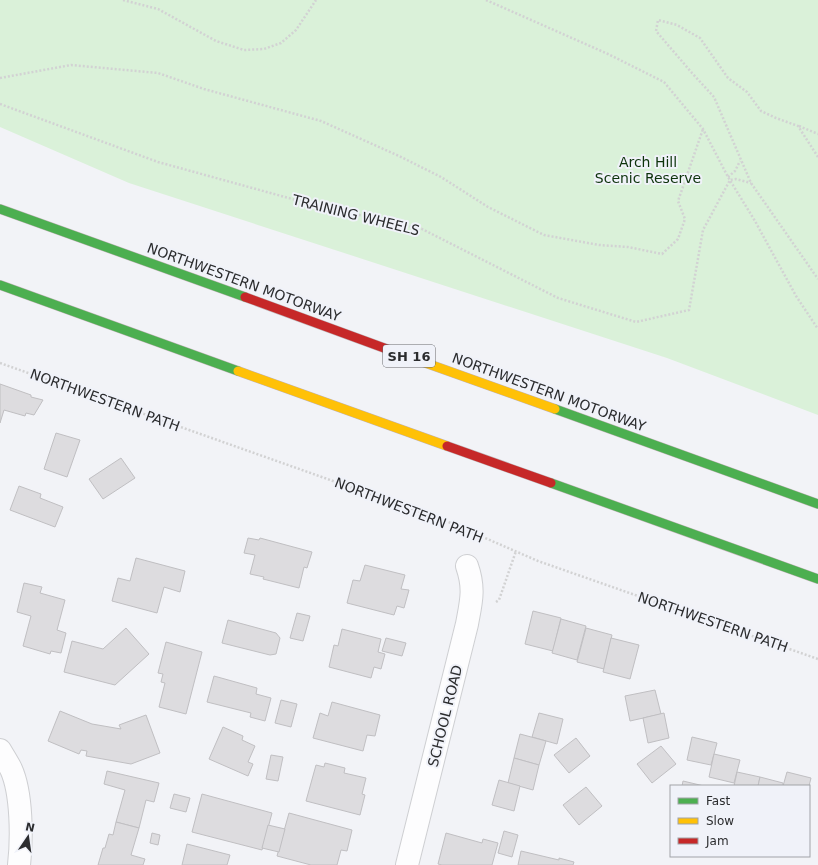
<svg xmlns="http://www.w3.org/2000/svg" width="818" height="865" font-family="'DejaVu Sans',sans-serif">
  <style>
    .green { fill: #daf1d9 }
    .building { fill: #dddcdf; stroke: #c0bfc2 }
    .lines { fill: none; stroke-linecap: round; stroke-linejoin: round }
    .street-casing { stroke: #cecfd2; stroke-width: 24 }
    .fast-casing { stroke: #c0b4b7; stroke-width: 10 }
    .slow-casing { stroke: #c0b4b7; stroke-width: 10 }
    .jam-casing { stroke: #c0b4b7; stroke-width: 10 }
    .path { stroke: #d2d2d3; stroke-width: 2.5; stroke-dasharray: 2 2; stroke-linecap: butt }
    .street { stroke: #fdfdfe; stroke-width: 22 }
    .fast { stroke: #4caf50; stroke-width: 9 }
    .slow { stroke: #ffc107; stroke-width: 9 }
    .jam { stroke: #c62828; stroke-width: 9 }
    .labels { text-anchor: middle; stroke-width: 4; stroke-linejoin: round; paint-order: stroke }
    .shield { fill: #f0f2f9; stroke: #66676b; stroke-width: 1 }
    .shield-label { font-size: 13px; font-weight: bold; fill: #2b2c2e }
    .park-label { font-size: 14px; fill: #0d330b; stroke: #f0f2f9 }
    .street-label { font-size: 14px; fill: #2b2c2e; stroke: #f0f2f9 }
  </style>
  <rect width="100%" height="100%" fill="#f2f3f7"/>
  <polygon class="green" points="0,0 818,0 818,415 667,358 129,183 0,127"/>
  <g class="building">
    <polygon points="0,384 31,395 31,397 43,400 34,415 26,413 25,416 4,410 0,423"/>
    <polygon points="56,433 80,440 67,477 44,469"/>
    <polygon points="121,458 135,478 103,499 89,479"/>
    <polygon points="19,486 41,494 40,498 63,507 55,527 10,510"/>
    <polygon points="248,538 259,540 260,538 312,552 307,568 304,567 299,588 263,579 264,577 250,574 255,555 244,553"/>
    <polygon points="136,558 185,571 180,592 164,587 157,613 112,601 118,578 130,581"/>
    <polygon points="365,565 405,575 401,589 409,590 404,608 397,606 394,615 347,603 353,580 360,581"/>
    <polygon points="24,583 42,587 40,593 65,600 57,630 66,633 61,653 51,651 50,654 23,646 31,616 17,612"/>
    <polygon points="533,611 561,618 553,651 525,644"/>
    <polygon points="297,613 310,616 303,641 290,638"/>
    <polygon points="561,619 586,626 577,660 552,653"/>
    <polygon points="228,620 276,633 280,638 276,654 270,655 222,643"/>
    <polygon points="126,628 149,654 115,685 64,672 72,641 103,649"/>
    <polygon points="586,628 612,635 604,669 577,662"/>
    <polygon points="342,629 381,639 378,652 385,654 381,669 374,667 371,678 329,667 334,645 338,646"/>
    <polygon points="386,638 406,643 402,656 382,651"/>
    <polygon points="611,638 639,645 630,679 603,672"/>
    <polygon points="166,642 202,652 186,714 159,707 165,683 161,682 163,674 158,673"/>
    <polygon points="214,676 257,688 256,694 271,698 265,721 250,717 251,713 207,702"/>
    <polygon points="655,690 661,714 630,721 625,696"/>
    <polygon points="281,700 297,704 291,727 275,723"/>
    <polygon points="332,702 380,715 375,736 367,735 363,751 313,738 320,713 328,716"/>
    <polygon points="60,711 92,724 121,729 119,725 146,715 160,753 131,764 86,756 87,751 81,750 79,754 48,741"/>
    <polygon points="539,713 563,719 557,744 532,737"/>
    <polygon points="664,713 669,738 648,743 643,718"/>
    <polygon points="223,727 243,736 242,740 255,746 248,762 253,764 248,776 209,759"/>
    <polygon points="520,734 546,741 539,765 514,758"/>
    <polygon points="692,737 717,743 711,765 687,760"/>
    <polygon points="576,738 590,756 569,773 554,755"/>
    <polygon points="661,746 676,764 652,783 637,764"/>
    <polygon points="714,754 740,760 734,783 709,777"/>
    <polygon points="271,755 283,757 278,781 266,779"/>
    <polygon points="514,758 539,765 533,790 508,783"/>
    <polygon points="325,763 345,768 344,773 366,778 362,794 365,795 360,815 306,801 316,765 324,767"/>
    <polygon points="107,771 159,783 154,802 146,800 139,828 116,822 125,790 104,784"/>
    <polygon points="737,772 760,777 758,786 734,786"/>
    <polygon points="787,772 811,778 809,786 783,786"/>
    <polygon points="760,777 783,783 783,786 758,786"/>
    <polygon points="499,780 520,786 514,811 492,805"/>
    <polygon points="683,781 704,786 682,786"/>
    <polygon points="586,787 602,806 579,825 563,805"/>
    <polygon points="174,794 190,798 186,812 170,808"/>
    <polygon points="202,794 272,813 262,850 192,832"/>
    <polygon points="289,813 352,830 347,851 341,850 337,865 311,865 277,856"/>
    <polygon points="116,822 139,828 131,855 145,859 143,865 98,865 103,848 105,848 109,834 113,835"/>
    <polygon points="268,825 285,829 279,852 262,848"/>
    <polygon points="504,831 518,835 512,857 498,853"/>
    <polygon points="152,833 160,835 158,845 150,843"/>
    <polygon points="446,833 482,843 483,839 498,843 492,865 442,865 438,864"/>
    <polygon points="187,844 230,855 227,865 182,865"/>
    <polygon points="521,851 559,860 559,858 574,862 573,865 518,865"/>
  </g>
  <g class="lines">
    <g class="street-casing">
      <g id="street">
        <path d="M0,750C4,757 8,763 11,769C22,793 22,839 19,865"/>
        <path d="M407,865L467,624C471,602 475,589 467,566"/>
      </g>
    </g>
    <g class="fast-casing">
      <g id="fast">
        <polyline points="0,209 245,297"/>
        <polyline points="0,285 238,371"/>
        <polyline points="555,409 818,504"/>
        <polyline points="551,483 818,579"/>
      </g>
    </g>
    <g class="slow-casing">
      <g id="slow">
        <polyline points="395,352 555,409"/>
        <polyline points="238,371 447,446"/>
      </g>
    </g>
    <g class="jam-casing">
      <g id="jam">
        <polyline points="245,297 395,352"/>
        <polyline points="447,446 551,483"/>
      </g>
    </g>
    <g class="path">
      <polyline points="123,0 158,9 216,41 244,50 264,49 281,43 296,30 316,0"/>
      <polyline points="486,0 608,54 664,82 703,129 728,177 755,221 796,296 818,329"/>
      <polyline points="0,78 71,65 158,73 204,89 321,121 399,156 441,177 488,207 544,235 599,245 628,247 662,254 678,239 685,219 678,201 703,129"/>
      <polyline points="0,104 158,162 314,205 422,229 558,298 636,322 689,310 703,230 730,180 736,179 751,183"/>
      <polyline points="799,126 818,134"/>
      <polyline points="818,157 798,126 776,118 761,111 747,92 728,78 700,38 677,25 658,20 656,31 692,73 714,97 751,183 818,279"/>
      <polyline points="728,177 735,171 740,161"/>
      <polyline points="0,363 446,521 538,561 818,659"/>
      <polyline points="496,602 499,600 516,551"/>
    </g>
    <use href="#street" class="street"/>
    <use href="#fast" class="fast"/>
    <use href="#slow" class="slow"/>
    <use href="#jam" class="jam"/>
  </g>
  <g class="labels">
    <rect class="shield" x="383" y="345" width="52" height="22" rx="3"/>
    <g class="shield-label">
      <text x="409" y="361">SH 16</text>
    </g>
    <g class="park-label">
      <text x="648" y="167">Arch Hill<tspan x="648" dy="16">Scenic Reserve</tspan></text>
    </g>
    <g class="street-label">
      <text transform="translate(356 215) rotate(14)" y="5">TRAINING WHEELS</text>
      <text transform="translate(244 282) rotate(20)" y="5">NORTHWESTERN MOTORWAY</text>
      <text transform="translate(549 392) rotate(20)" y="5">NORTHWESTERN MOTORWAY</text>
      <text transform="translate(105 400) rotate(20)" y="5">NORTHWESTERN PATH</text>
      <text transform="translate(409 510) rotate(21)" y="5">NORTHWESTERN PATH</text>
      <text transform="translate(713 622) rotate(19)" y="5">NORTHWESTERN PATH</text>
      <text transform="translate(445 716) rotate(-76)" y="5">SCHOOL ROAD</text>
    </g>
  </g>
  <rect x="670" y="785" width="140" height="72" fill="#f0f2f9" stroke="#a1a3a8"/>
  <rect x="678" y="798" width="20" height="6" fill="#4caf50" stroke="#a1a3a8"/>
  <text x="706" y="805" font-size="12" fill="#2b2c2e">Fast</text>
  <rect x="678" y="818" width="20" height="6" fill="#ffc107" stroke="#a1a3a8"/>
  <text x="706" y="825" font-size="12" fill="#2b2c2e">Slow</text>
  <rect x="678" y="838" width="20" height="6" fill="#c62828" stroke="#a1a3a8"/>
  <text x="706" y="845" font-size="12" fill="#2b2c2e">Jam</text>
  <g transform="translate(28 837) rotate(13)" stroke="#f0f2f9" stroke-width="3" paint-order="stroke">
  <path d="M0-3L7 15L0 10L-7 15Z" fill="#2b2c2e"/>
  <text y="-6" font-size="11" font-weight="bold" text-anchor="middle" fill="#2b2c2e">N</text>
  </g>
</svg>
